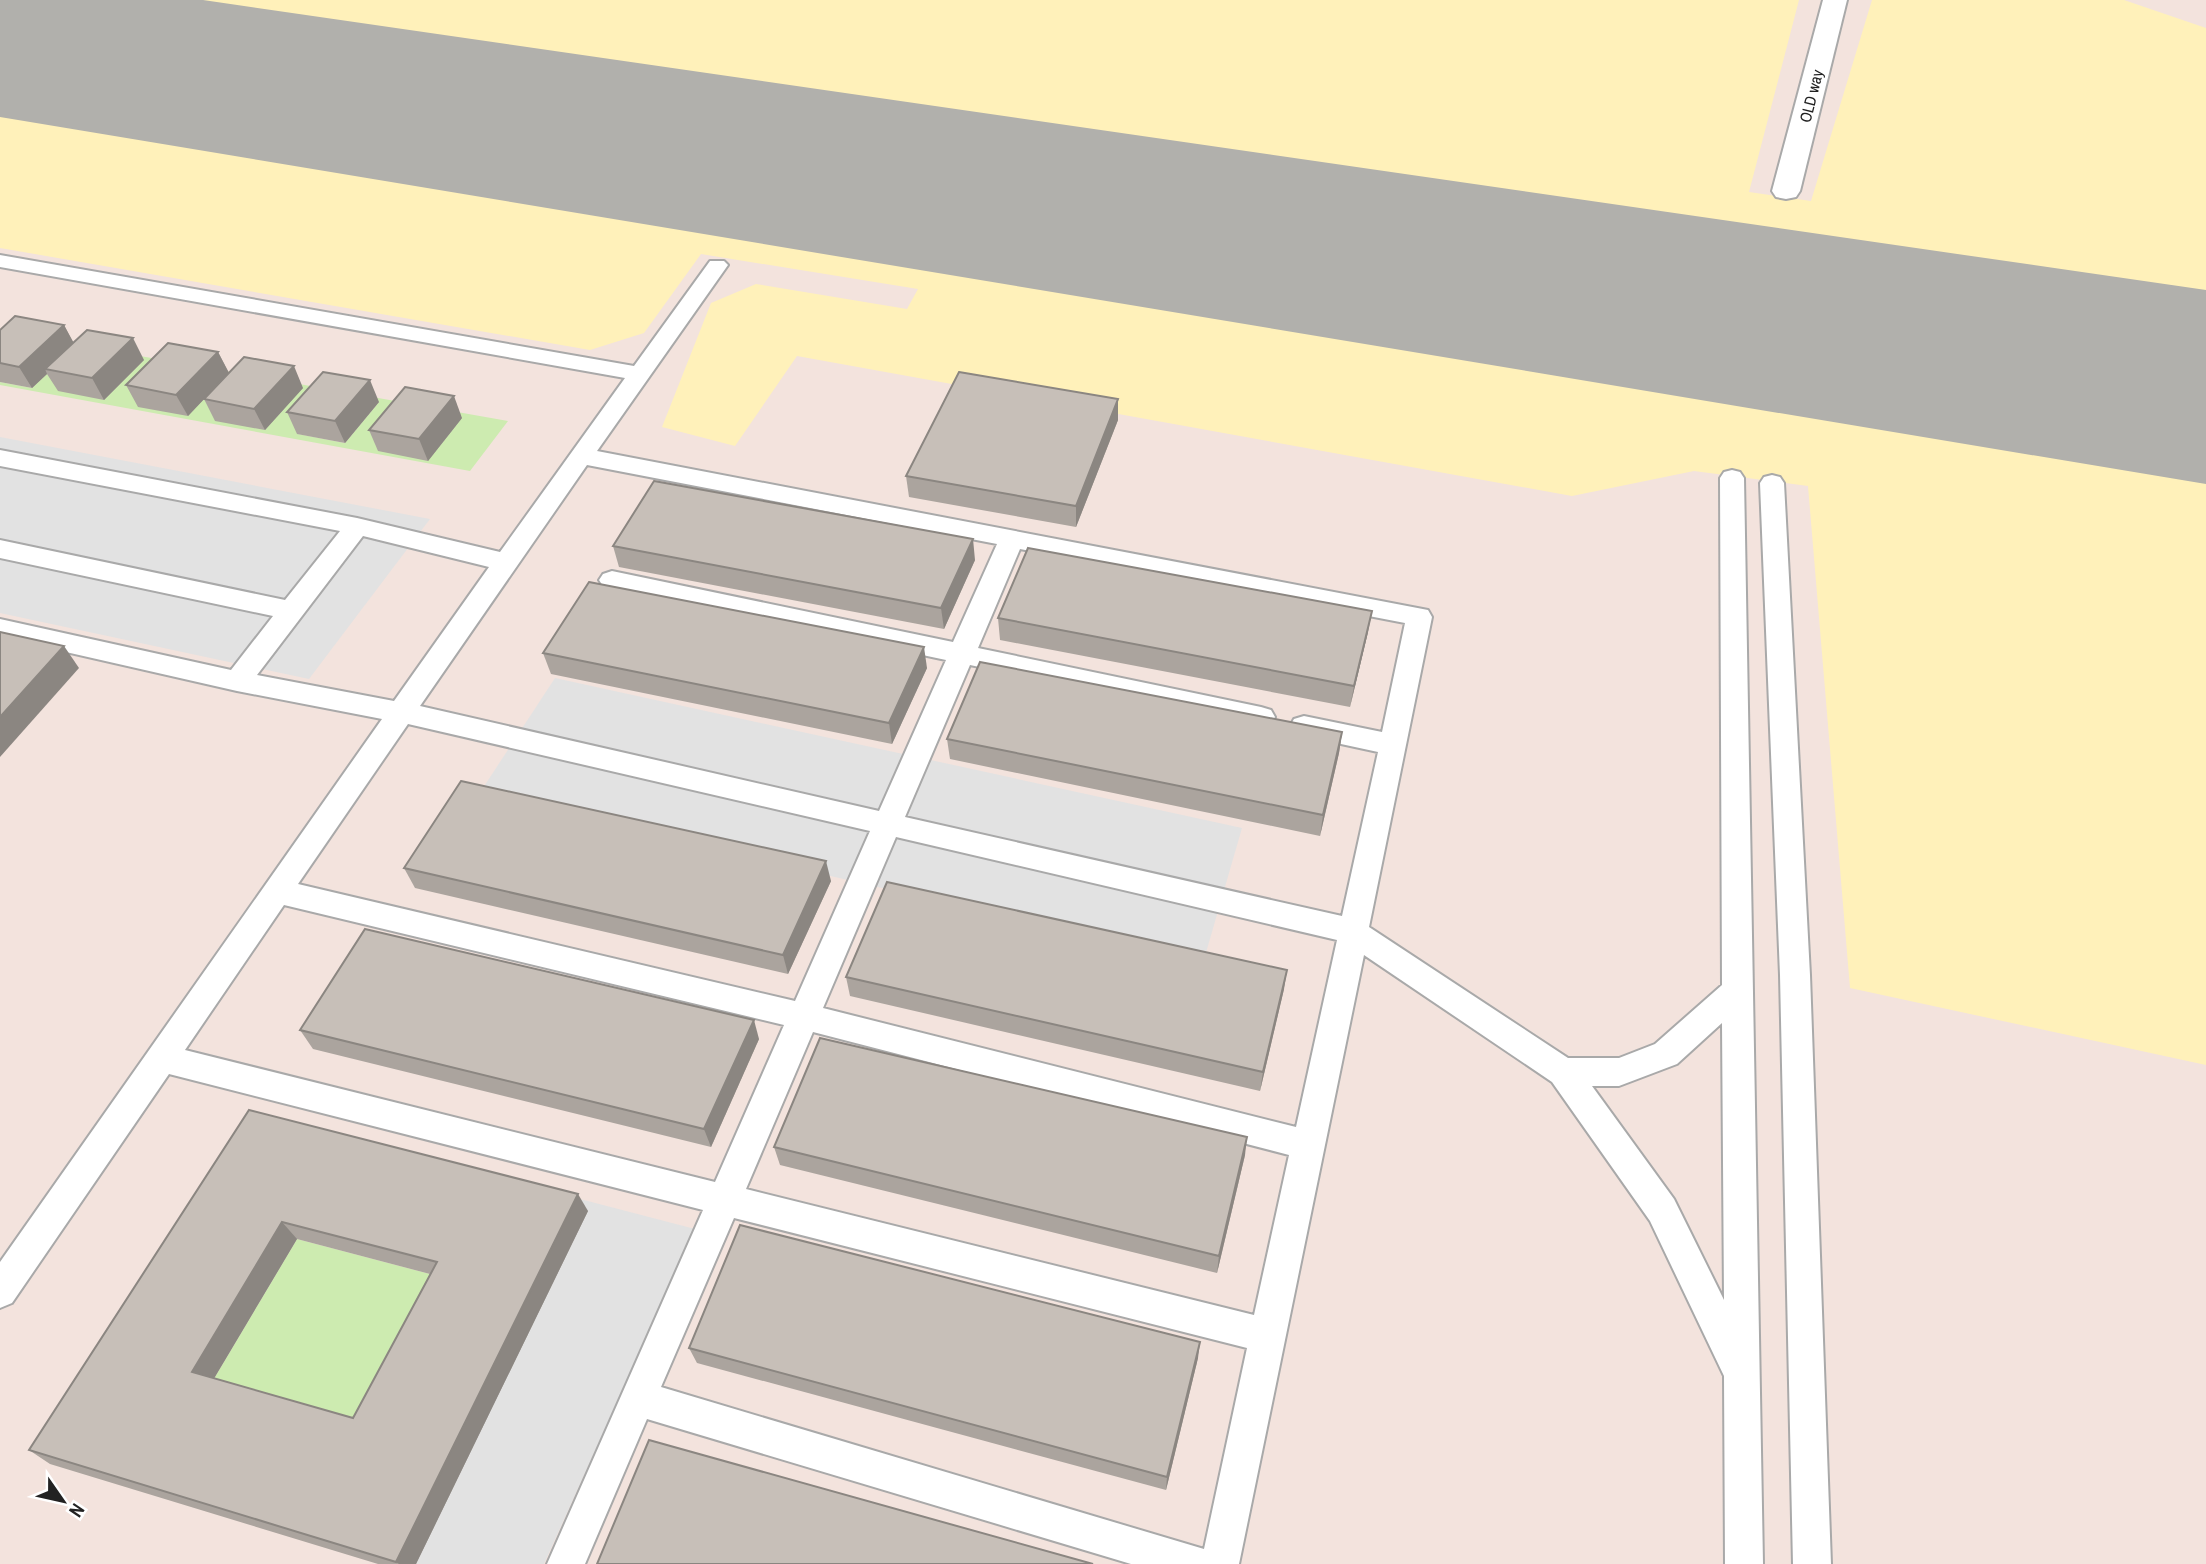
<svg xmlns="http://www.w3.org/2000/svg" width="2206" height="1564" font-family="'Archivo Narrow',sans-serif">
  <style>
    .military { fill: #f3e3dd }
    .grass { fill: #cdebb0; fill-rule: evenodd }
    .sand { fill: #fff1ba }
    .parking { fill: #e2e2e2 }
    .lines { fill: none; stroke-linecap: round; stroke-linejoin: round }
    .runway { fill: #b1b0ac; fill-rule: evenodd }
    .lane-casing { stroke: #a9a9a9; stroke-width: 4 }
    .street-casing { stroke: #a9a9a9; stroke-width: 4 }
    .lane { fill: #fff; fill-rule: evenodd }
    .street { fill: #fff; fill-rule: evenodd }
    .wall { fill: #aba49e; fill-rule: evenodd }
    .shaded-wall { fill: #8b8681 }
    .building { fill: #c7bfb8; stroke: #8b8681; stroke-width: 2; fill-rule: evenodd }
    .labels { text-anchor: middle; stroke-width: 5; stroke-linejoin: round; paint-order: stroke }
    .far-street-label { font-size: 16px; fill: #222; stroke: #fff }
  </style>
  <rect width="100%" height="100%" fill="#f2efe9"/>
  <rect class="military" x="0" y="0" width="2206" height="1564"/>
  <g class="grass">
    <path d="M27,336L508,421L470,471L0,385V382L32,388L75,347ZM379,402L345,443L298,434Z"/>
    <polygon points="297,1239 449,1279 368,1433 209,1387"/>
  </g>
  <g class="sand">
    <polygon points="149,0 1799,0 1749,192 1811,201 1872,0 2124,0 2206,28 2206,304"/>
    <polygon points="0,114 2206,474 2206,1065 1850,988 1808,486 1694,471 1572,496 797,356 735,446 662,427 711,303 756,284 907,309 918,289 701,254 644,333 590,350 0,248"/>
  </g>
  <g class="parking">
    <polygon points="0,437 430,519 309,679 0,613"/>
    <polygon points="555,678 1242,828 1203,963 479,794"/>
    <polygon points="580,1199 695,1229 544,1564 398,1564"/>
  </g>
  <g class="lines">
    <polygon class="runway" points="0,0 203,0 2206,290 2206,484 0,117"/>
    <g class="lane-casing">
      <g id="lane">
        <path d="M0,255L634,366L710,261H724L728,265L597,451L1428,610L1432,617L1369,927L1568,1058H1619L1655,1044L1722,985L1720,478L1724,472L1732,470L1740,472L1744,478L1763,1564H1725L1724,1376L1650,1221L1552,1082L1364,955L1239,1564H1131L647,1419L585,1564H547L703,1210L169,1074L12,1303L0,1308V1262L382,719L237,691L0,637V619L231,670L273,616L0,558V540L285,600L340,531L0,466V450L357,518L500,552L625,378L0,267ZM587,465L997,544L953,642L612,571L603,574L599,580L603,586L612,589L946,660L879,811L420,706ZM363,536L489,567L394,701L257,675ZM1020,549L1405,623L1382,732L1304,716L1294,719L1290,726L1294,733L1304,736L1378,752L1342,916L905,817L970,665L1261,727L1271,724L1275,717L1271,710L1261,707L978,648ZM408,724L870,831L795,1001L298,884ZM896,837L1337,940L1296,1127L823,1008ZM284,905L784,1025L715,1182L185,1050ZM1722,1023L1724,1300L1674,1199L1592,1086H1619L1677,1064ZM813,1032L1289,1155L1254,1315L746,1189ZM734,1218L1247,1348L1204,1549L661,1387Z"/>
        <polygon points="1772,475 1780,477 1784,483 1810,975 1831,1564 1793,1564 1780,975 1760,483 1764,477"/>
      </g>
    </g>
    <g class="street-casing">
      <polygon id="street" points="1823,0 1847,0 1800,191 1796,197 1786,199 1776,197 1772,191"/>
    </g>
    <use href="#lane" class="lane"/>
    <use href="#street" class="street"/>
  </g>
  <g class="wall">
    <polygon points="64,325 73,343 144,360 104,400 58,391 47,374 32,388 0,382 0,330"/>
    <polygon points="218,352 229,373 303,388 265,430 215,421 204,399 216,386 188,416 138,407 126,385"/>
    <polygon points="1118,399 1118,420 1076,527 909,497 906,476"/>
    <polygon points="379,402 345,443 297,434 287,412"/>
    <polygon points="462,418 428,461 378,451 369,430"/>
    <polygon points="613,546 975,560 944,629 619,567"/>
    <polygon points="998,618 1368,632 1350,707 1000,640"/>
    <polygon points="543,653 927,668 892,744 551,674"/>
    <polygon points="1342,732 1339,753 1320,836 950,759 947,739"/>
    <polygon points="404,868 831,881 788,974 415,888"/>
    <polygon points="846,977 1284,989 1260,1091 850,996"/>
    <polygon points="300,1030 759,1039 711,1147 313,1049"/>
    <path d="M249,1110L588,1211L416,1564H378L50,1464L29,1450ZM297,1239L430,1274L353,1418L214,1378Z"/>
    <polygon points="774,1147 1245,1155 1217,1273 780,1165"/>
    <polygon points="689,1348 1198,1358 1166,1490 697,1363"/>
  </g>
  <g class="shaded-wall">
    <polygon points="64,325 76,347 45,369 47,374 32,388 19,367"/>
    <polygon points="133,338 144,360 104,400 92,378"/>
    <polygon points="218,352 229,373 188,416 176,395"/>
    <polygon points="294,366 303,388 265,430 254,409"/>
    <polygon points="370,380 379,402 345,443 335,421"/>
    <polygon points="454,396 462,418 428,461 419,439"/>
    <polygon points="1118,399 1118,420 1076,527 1076,506"/>
    <polygon points="973,539 975,560 944,629 941,608"/>
    <polygon points="1372,611 1368,632 1350,707 1354,686"/>
    <polygon points="64,646 79,668 0,757 0,717"/>
    <polygon points="924,647 927,668 892,744 889,723"/>
    <polygon points="1342,732 1339,753 1320,836 1323,815"/>
    <polygon points="826,861 831,881 788,974 783,955"/>
    <polygon points="1287,970 1284,989 1260,1091 1263,1072"/>
    <polygon points="754,1020 759,1039 711,1147 704,1129"/>
    <polygon points="1247,1137 1245,1155 1217,1273 1219,1256"/>
    <polygon points="578,1194 588,1211 416,1564 399,1564 396,1562"/>
    <polygon points="282,1222 297,1239 209,1387 192,1372"/>
    <polygon points="1200,1342 1198,1358 1166,1490 1167,1477"/>
  </g>
  <g class="building">
    <polygon points="15,316 64,325 19,367 0,363 0,330"/>
    <polygon points="87,330 133,338 92,378 45,369"/>
    <polygon points="168,343 218,352 176,395 126,385"/>
    <polygon points="244,357 294,366 254,409 204,399"/>
    <polygon points="323,372 370,380 335,421 287,412"/>
    <polygon points="959,372 1118,399 1076,506 906,476"/>
    <polygon points="405,387 454,396 419,439 369,430"/>
    <polygon points="654,481 973,539 941,608 613,546"/>
    <polygon points="1028,548 1372,611 1354,686 998,618"/>
    <polygon points="589,582 924,647 889,723 543,653"/>
    <polygon points="0,632 64,646 0,717"/>
    <polygon points="980,662 1342,732 1323,815 947,739"/>
    <polygon points="461,781 826,861 783,955 404,868"/>
    <polygon points="887,882 1287,970 1263,1072 846,977"/>
    <polygon points="365,929 754,1020 704,1129 300,1030"/>
    <polygon points="820,1038 1247,1137 1219,1256 774,1147"/>
    <path d="M249,1110L578,1194L396,1562L29,1450ZM282,1222L437,1262L353,1418L192,1372Z"/>
    <polygon points="740,1225 1200,1342 1167,1477 689,1348"/>
    <polygon points="649,1440 1093,1564 597,1564"/>
  </g>
  <g class="labels">
    <g class="far-street-label">
      <text transform="translate(1811 96) rotate(-76)" y="6">OLD way</text>
    </g>
  </g>
  <g transform="translate(63 1501) rotate(124)" stroke="#ffffff" stroke-width="5" paint-order="stroke">
  <path d="M0-5L12 26L0 18L-12 26Z" fill="#222222"/>
  <text y="-10" font-size="19" font-weight="bold" text-anchor="middle" fill="#222222">N</text>
  </g>
</svg>
